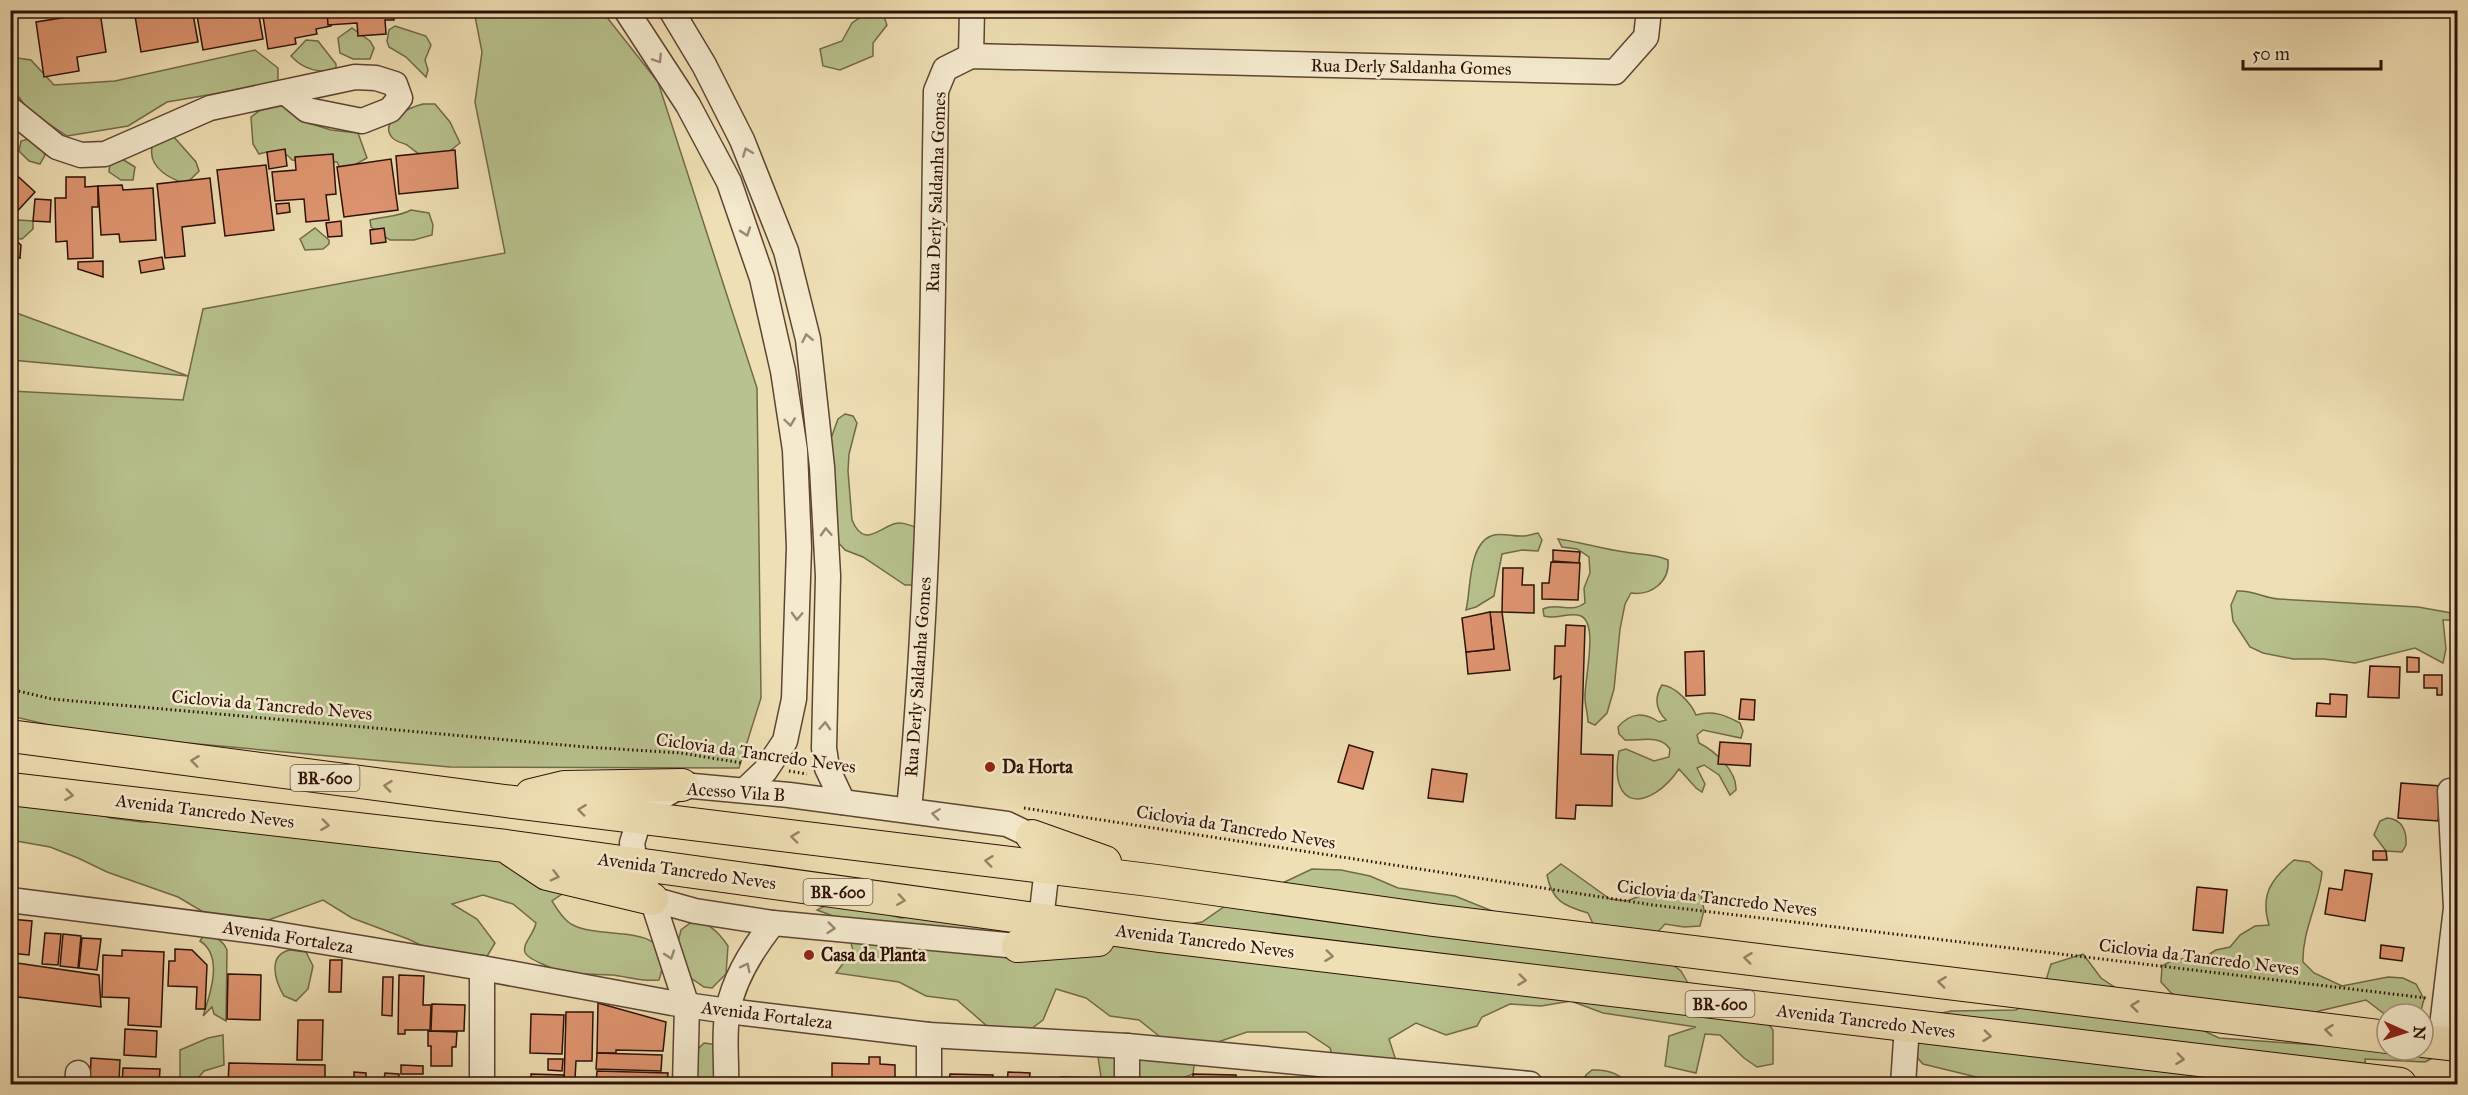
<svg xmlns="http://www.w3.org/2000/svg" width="2468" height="1095" font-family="'IM FELL Great Primer',serif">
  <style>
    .green { fill: #b8c28e; stroke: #72694a; stroke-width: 1.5 }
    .building { fill: #e09672; stroke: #2d1006; stroke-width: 1.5 }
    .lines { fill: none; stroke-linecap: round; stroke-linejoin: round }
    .minor-casing { stroke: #5e4432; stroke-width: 27 }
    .major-casing { stroke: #2d1006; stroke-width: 34 }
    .path { stroke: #2d1006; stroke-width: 3; stroke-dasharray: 1.5 3; stroke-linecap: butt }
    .minor { stroke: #f5eace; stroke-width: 24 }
    .major { stroke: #efdfb4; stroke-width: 32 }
    .oneway { stroke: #9b8874 }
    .oneway2 { stroke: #988266 }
    .poi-dot { fill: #8f2418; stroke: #f5eace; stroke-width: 2 }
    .labels { text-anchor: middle; stroke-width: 5; stroke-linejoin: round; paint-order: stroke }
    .shield { fill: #f5eace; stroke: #695142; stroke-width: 1.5 }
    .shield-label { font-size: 16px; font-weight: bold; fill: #2d1006 }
    .street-label { font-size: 18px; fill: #2d1006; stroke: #f5eace }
    .poi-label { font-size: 18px; font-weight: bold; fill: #2d1006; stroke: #f5eace; text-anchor: start }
  </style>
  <rect width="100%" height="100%" fill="#efdfb4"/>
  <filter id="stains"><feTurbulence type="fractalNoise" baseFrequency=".00333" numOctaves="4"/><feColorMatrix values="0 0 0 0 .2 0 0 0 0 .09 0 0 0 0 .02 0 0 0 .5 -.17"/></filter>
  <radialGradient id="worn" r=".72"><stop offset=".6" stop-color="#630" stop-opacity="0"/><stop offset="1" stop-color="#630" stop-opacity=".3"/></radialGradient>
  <g class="green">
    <polygon points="871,10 882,11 887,25 873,43 873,56 840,70 823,66 820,49 842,41 852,23"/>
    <polygon points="474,11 602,11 658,82 757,388 761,698 739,768 450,767 87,734 11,716 11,391 183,400 203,309 505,253 475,102 482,52"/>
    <polygon points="395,26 426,36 431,45 425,60 428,70 426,77 406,57 389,47 387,41 389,30"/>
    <polygon points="352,28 370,41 374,48 370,59 353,59 340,53 338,38"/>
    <path d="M306,40L318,41L336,64V71C317,72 304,70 291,56Z"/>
    <polygon points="255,50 278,68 278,83 167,102 128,126 67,136 28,110 11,86 11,57 31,60 54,85 115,81"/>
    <path d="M423,104H435L450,122L460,143C454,147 447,155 441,157C426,163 417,152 407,145C402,142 394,142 391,136C380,120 411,107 423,104Z"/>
    <path d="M263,105H282L308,123L318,126L331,130L358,133L367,158L342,172L337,162L292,160C283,149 273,150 259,154L253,144L251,117L259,111Z"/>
    <path d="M173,136L196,162L199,171L186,184C168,178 148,167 152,146Z"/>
    <polygon points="32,138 40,143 45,155 40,164 29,161 19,151 21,141"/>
    <polygon points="122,159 135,167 133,180 121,180 109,172 110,162"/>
    <path d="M411,210L429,213L433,225L432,235L414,240H390L371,227L370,220C384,216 399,217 411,210Z"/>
    <polygon points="18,220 33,221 33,229 22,239 11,238 10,224"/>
    <polygon points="315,228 329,240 329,244 323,249 305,250 300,239"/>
    <polygon points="11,311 188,376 11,360"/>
    <path d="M845,414L853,416L857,423L849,454L848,471L852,520C863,546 875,532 891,525C899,521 907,524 915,527L918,535L913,585H905L863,557L845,550L837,541L830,441L838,419Z"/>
    <path d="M1538,533L1542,540L1538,551L1522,550L1502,554L1494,596L1476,607L1466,610C1471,590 1468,545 1491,536C1501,532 1513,537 1524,536C1529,536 1533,534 1538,533Z"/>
    <path d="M1558,539C1581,542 1602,549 1625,552C1640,555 1653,553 1668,560C1670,581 1652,596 1631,593L1625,604L1620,629L1614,689L1607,713L1595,725L1588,722C1588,714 1585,706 1585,698C1584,681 1599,624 1581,616C1570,611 1557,620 1544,616L1543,609C1558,602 1570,614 1585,603L1584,588L1590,573L1589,557L1577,549L1562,547Z"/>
    <path d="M2237,591C2254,590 2263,598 2279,599L2418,607L2457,614V620H2443L2446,649L2443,663L2415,648L2355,663L2324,659H2293L2263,653L2250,647L2233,621L2231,605Z"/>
    <path d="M1662,685C1675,686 1691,703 1696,715C1713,710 1725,715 1740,723L1743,731L1741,738L1703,730L1697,735L1699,743C1715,751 1737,771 1736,790L1730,795L1719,775L1704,765L1697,768L1705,784L1702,792L1696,788L1679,769C1650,811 1608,812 1619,751L1626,749L1654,761L1669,757L1670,749C1660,734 1641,741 1625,740L1619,734L1618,727C1631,712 1644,712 1659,722L1666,720C1656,710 1654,698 1662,685Z"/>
    <path d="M11,800L80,809L111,818L142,822L206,820L496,853L565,892L552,901C557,909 564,921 573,925C606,942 680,919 659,980C643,982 629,977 613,975C597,974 581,975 565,972C558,971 526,959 525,952C522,944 534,934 536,923L513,904L483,895L452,904L477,919L495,943L483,963L435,952L408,939L352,918L323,900L266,921L205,913L178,897L107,872L78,858L50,847L11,840Z"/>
    <path d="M2387,818C2402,819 2407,831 2406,845L2402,852L2386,851L2374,835L2380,821Z"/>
    <path d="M2294,860L2309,862L2322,872C2319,903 2302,931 2303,962L2314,973L2342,986L2388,977L2403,978L2416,984L2424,999L2420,1014L2387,1016L2366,1000L2319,1011L2306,1018L2261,1005L2246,1007L2185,1000L2171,993L2161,982L2162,966L2175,959L2203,958L2216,950L2230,947L2240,935L2255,926L2269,925C2260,895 2271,879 2294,860Z"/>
    <path d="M1561,864L1610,899L1627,901L1640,896L1686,892L1701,895L1704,910L1700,926L1684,927L1665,924L1655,935L1594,926L1588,913C1564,906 1552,901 1547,875Z"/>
    <polygon points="1312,869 1341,870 1370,876 1398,888 1455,896 1522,923 1550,918 1669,962 1681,971 1689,985 1763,1017 1773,1030 1773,1064 1757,1067 1744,1058 1720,1035 1705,1034 1696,1073 1665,1066 1669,1036 1696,1027 1603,1013 1571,1001 1541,1006 1510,1004 1482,1017 1477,1026 1446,1035 1416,1023 1389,1039 1399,1070 1398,1084 1344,1084 1339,1077 1330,1048 1306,1032 1247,1032 1218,1042 1187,1046 1195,1059 1193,1074 1175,1081 1159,1080 1155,1084 1102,1084 1098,1057 1107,1046 1169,1044 1139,1020 1110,1016 1086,998 1056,989 1043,1020 1023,1035 994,1032 957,1000 926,996 899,982 836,973 853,950 844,920 817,910 844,895 871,910 901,918 932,914 992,920 1018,936 1172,927 1202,922 1228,904 1259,894"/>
    <path d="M694,920C709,922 720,934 728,946L726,974L712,988L704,987L685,974L677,946L681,930Z"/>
    <path d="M204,935C215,936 223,940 227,950L226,1021L214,1014L212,1007L203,1016C210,995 224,956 200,941Z"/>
    <path d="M290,950L306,952L313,966L308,989L296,1001L284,996C275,981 267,955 290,950Z"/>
    <polygon points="2083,954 2101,978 2125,994 2219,1038 2387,1050 2451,1049 2425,1062 2365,1059 2367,1084 2005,1084 1923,1064 1908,1047 1919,1018 1951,1011 2016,1010 2042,993 2051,964"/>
    <polygon points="223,1035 224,1065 204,1071 193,1084 180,1084 180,1050 208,1038"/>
    <polygon points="704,1043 718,1045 721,1084 697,1084 698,1049"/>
    <path d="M1592,1070C1609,1069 1618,1074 1630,1084H1582L1586,1075Z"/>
  </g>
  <g class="building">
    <polygon points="134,10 176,10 177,17 193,14 198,42 141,52"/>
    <polygon points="196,10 258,10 263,39 203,50"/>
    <polygon points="262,10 329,10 331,26 316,29 317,34 295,38 296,44 268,49"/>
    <polygon points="327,10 393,10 394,20 385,20 386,34 358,36 357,23 328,25"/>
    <polygon points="100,12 106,52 77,57 79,71 44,77 36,22"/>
    <polygon points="285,149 287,166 269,169 267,152"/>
    <polygon points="455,150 458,188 399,194 396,156"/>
    <polygon points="333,154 336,194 326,195 329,220 306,222 304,199 275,201 272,172 296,170 295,157"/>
    <polygon points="391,159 398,210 344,217 337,167"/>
    <polygon points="266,165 274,230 225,236 217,170"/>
    <polygon points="10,169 35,192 10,219"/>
    <polygon points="66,177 85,177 85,187 98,186 98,207 92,207 93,258 68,259 67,241 56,242 55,198 66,198"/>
    <polygon points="210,178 215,223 182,227 185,256 165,258 157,184"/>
    <polygon points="122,185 123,190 153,188 156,240 120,242 119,234 101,235 98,186"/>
    <polygon points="35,199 51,200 50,222 33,221"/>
    <polygon points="289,203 290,212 277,214 276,204"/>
    <polygon points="341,221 342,236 328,237 326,223"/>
    <polygon points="384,228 386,242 371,244 370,230"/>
    <polygon points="13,238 21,245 20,258 10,256 10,242"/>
    <polygon points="162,257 164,269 141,273 139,261"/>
    <polygon points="103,261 103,277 78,269 78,262"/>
    <polygon points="1553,550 1580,552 1579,563 1553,561"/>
    <polygon points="1551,562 1580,563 1578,600 1542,599 1542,583 1549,583"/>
    <polygon points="1503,568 1523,568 1522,585 1534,585 1534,613 1502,612"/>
    <polygon points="1490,612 1502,612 1510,670 1468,674 1466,652 1494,649"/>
    <polygon points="1490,612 1494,649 1466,652 1462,618"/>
    <polygon points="1566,625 1585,626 1581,754 1613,755 1612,806 1576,805 1575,819 1556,818 1561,676 1554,679 1555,646 1565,646"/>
    <rect x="2455" y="641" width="3" height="36"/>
    <polygon points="1704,651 1705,695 1686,696 1685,652"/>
    <polygon points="2407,657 2419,658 2419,672 2407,672"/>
    <polygon points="2370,666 2400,667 2399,698 2368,697"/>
    <polygon points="2424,675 2442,675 2442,695 2437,695 2437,688 2424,688"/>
    <polygon points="2330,694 2347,695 2346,717 2316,716 2317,703 2330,704"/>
    <polygon points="1741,699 1755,700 1754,720 1739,719"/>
    <polygon points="1720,742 1751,744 1750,766 1718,764"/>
    <polygon points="1349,745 1373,752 1363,789 1338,782"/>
    <polygon points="1432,769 1467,774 1463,802 1428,798"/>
    <polygon points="2401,783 2441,786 2438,821 2398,818"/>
    <polygon points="2373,851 2386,851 2387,860 2373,860"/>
    <polygon points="2345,870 2372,874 2365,921 2325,914 2329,888 2342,890"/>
    <polygon points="2197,887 2227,890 2223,933 2193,930"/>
    <polygon points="10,919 32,921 29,955 10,953"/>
    <polygon points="45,933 61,934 58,965 42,964"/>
    <polygon points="63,934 81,936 78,968 60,966"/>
    <polygon points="82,938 101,939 97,970 79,968"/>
    <polygon points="2381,945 2404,948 2402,961 2380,958"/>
    <polygon points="175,949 192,950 207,965 205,1009 196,1009 197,987 168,986 169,961 175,961"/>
    <polygon points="122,950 164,952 161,1027 128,1025 129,998 102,997 103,955 122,956"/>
    <polygon points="330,960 342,960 341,992 329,992"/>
    <polygon points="10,962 99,975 101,1007 10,996"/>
    <polygon points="228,974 261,975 260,1020 227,1019"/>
    <polygon points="399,975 424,976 423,1005 431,1005 430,1030 405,1030 405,1034 398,1034"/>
    <polygon points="383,977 393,977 392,1016 382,1015"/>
    <polygon points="598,1003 666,1022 663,1051 616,1050 616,1053 597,1053"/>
    <polygon points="432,1004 465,1005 464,1031 431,1031"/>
    <polygon points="566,1012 593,1012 592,1061 576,1061 575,1079 583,1079 583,1084 564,1084"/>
    <polygon points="531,1014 564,1015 562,1054 530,1053"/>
    <polygon points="298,1020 323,1020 322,1060 297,1060"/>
    <polygon points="125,1029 157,1031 156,1057 124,1055"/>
    <polygon points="428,1031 457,1032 456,1047 452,1047 452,1066 431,1066 431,1046 428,1046"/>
    <polygon points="597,1053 662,1055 661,1071 596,1069"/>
    <polygon points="869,1057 880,1057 880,1064 895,1065 895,1084 832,1084 832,1063 869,1064"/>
    <polygon points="91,1058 120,1060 119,1082 90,1081"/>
    <polygon points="548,1059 563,1059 562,1071 548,1070"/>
    <polygon points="229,1063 325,1065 325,1084 228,1084"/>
    <polygon points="401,1065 423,1066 423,1074 401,1074"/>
    <polygon points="123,1068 160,1069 159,1084 122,1084"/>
    <polygon points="597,1071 668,1073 667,1084 596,1084"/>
    <polygon points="354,1072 366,1073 366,1079 384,1079 385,1073 399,1074 399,1084 354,1084"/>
    <polygon points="1008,1072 1030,1073 1029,1084 1007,1084"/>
    <polygon points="531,1074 564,1075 564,1084 531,1084"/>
    <polygon points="950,1074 993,1075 992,1084 949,1084"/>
    <polygon points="1193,1074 1236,1075 1236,1084 1193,1084"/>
    <polygon points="1061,1077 1094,1078 1094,1084 1060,1084"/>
    <rect x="1271" y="1078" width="33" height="6"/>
    <rect x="1159" y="1080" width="29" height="4"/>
  </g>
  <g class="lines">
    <g class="minor-casing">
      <g id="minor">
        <polyline points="626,10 688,105 729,182 762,278 783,371 795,450 799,547 794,699 785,741 765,771 745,790"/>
        <polyline points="671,10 704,65 742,140 786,251 808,339 822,467 828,576 824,748 827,768 843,802"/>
        <polyline points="971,56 972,10"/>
        <polyline points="10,109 57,147 81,155 105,154 210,108 355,77 376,78 395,84 400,98 390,110 362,121 307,110 285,92"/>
        <path d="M909,810C932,571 932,331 936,91L945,69L971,56L1615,72L1646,37L1649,10"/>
        <polyline points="652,899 695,911 773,923 1018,946 1041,920 1047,868 1032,836 1007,824 789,795 682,785 658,799 640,817 632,843 635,864 652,899 687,1006 685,1084"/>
        <polyline points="10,900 270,933 482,968 672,1003 728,1011 929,1035 1127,1046 1530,1084"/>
        <polyline points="482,968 482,1084"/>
        <polyline points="2440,1043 2456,908 2450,791"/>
        <polyline points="77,1084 78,1073"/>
        <path d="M726,1084C727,1061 723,1033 728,1010C734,979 754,947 773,923"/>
        <polyline points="929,1084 929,1035"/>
        <polyline points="1127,1084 1127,1046"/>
        <polyline points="1903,1084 1907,1026"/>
      </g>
    </g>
    <g class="major-casing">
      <g id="major">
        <polyline points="10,736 505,801 1157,881 1433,920 2387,1037"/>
        <polyline points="10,789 506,846 1159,936 2400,1084"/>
        <polyline points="531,795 564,787 682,785"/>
        <polyline points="1032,836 1105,862"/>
        <polyline points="511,850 547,874 652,899"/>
        <polyline points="1018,946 1098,940"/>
        <polyline points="2423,1041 2458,1045"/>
      </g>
    </g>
    <g class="path">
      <polyline points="10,689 52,699 586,747 681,753 742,763"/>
      <polyline points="789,771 807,774"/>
      <polyline points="1024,808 1653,905 2426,998"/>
    </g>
    <use href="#minor" class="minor"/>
    <use href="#major" class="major"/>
  </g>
  <defs><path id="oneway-chevron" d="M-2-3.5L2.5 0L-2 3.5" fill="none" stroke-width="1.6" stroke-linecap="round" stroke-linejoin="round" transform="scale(1.5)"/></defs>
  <g class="oneway">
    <use href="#oneway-chevron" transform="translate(658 59) rotate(57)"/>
    <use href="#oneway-chevron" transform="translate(747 152) rotate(-111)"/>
    <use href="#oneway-chevron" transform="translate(746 232) rotate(71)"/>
    <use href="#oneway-chevron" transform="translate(807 338) rotate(-101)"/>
    <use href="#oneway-chevron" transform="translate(790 422) rotate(82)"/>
    <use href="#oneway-chevron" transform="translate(826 532) rotate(-93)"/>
    <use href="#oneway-chevron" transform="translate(797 616) rotate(92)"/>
    <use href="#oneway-chevron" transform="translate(825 726) rotate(-87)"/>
    <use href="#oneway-chevron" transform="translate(936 814) rotate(-172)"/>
    <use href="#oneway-chevron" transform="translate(831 928) rotate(6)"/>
    <use href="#oneway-chevron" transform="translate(670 955) rotate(71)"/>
    <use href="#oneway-chevron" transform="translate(746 967) rotate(-63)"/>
  </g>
  <g class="oneway2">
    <use href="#oneway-chevron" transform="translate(195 761) rotate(-173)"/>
    <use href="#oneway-chevron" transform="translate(388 786) rotate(-173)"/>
    <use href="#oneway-chevron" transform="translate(69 795) rotate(7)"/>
    <use href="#oneway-chevron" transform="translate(582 810) rotate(-173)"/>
    <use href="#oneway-chevron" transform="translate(325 825) rotate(7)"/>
    <use href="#oneway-chevron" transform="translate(795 837) rotate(-173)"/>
    <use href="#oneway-chevron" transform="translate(989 861) rotate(-173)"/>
    <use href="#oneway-chevron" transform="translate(555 876) rotate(15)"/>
    <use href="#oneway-chevron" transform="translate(901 900) rotate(8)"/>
    <use href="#oneway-chevron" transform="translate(1329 956) rotate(7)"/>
    <use href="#oneway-chevron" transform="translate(1748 958) rotate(-173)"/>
    <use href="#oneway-chevron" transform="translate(1522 980) rotate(7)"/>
    <use href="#oneway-chevron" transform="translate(1942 982) rotate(-173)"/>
    <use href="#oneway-chevron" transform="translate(2135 1006) rotate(-173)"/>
    <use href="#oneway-chevron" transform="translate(2329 1030) rotate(-173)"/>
    <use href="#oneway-chevron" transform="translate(1987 1036) rotate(7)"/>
    <use href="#oneway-chevron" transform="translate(2180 1059) rotate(7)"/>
  </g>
  <g class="poi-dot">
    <circle cx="990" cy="767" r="6"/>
    <circle cx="809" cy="955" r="6"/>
  </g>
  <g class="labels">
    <g class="shield">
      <rect x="290.5" y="765" width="69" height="26" rx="4.5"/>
      <rect x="803.5" y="879" width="69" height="26" rx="4.5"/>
      <rect x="1685.5" y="991" width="69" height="26" rx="4.5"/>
    </g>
    <g class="shield-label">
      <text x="325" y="784">BR-600</text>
      <text x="838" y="898">BR-600</text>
      <text x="1720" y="1010">BR-600</text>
    </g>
    <g class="street-label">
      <text transform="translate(1411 67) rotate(1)" y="6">Rua Derly Saldanha Gomes</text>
      <text transform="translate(936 192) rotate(-88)" y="6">Rua Derly Saldanha Gomes</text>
      <text transform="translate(918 677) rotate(-86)" y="6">Rua Derly Saldanha Gomes</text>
      <text transform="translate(272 705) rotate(5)" y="6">Ciclovia da Tancredo Neves</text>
      <text transform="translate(756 753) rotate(8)" y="6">Ciclovia da Tancredo Neves</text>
      <text transform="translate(736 792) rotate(4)" y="6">Acesso Vila B</text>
      <text transform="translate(205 811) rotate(7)" y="6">Avenida Tancredo Neves</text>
      <text transform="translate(1236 827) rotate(9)" y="6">Ciclovia da Tancredo Neves</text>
      <text transform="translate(687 871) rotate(8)" y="6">Avenida Tancredo Neves</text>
      <text transform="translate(1717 898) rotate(7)" y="6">Ciclovia da Tancredo Neves</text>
      <text transform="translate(288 937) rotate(9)" y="6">Avenida Fortaleza</text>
      <text transform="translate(1205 941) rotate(7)" y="6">Avenida Tancredo Neves</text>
      <text transform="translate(2199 957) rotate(7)" y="6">Ciclovia da Tancredo Neves</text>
      <text transform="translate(767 1015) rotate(7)" y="6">Avenida Fortaleza</text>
      <text transform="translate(1866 1021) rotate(7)" y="6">Avenida Tancredo Neves</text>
    </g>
    <g class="poi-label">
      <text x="1002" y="773">Da Horta</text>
      <text x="821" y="961">Casa da Planta</text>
    </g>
  </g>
  <rect width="2468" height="1095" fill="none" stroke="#efdfb4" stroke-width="36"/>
  <rect x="12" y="12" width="2444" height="1071" fill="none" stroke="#2d1006" stroke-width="3"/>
  <rect x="18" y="18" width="2432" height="1059" fill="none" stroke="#2d1006" stroke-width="1.5"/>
  <g transform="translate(2405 1032) rotate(93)"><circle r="28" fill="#f5eace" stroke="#a5937e" stroke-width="1.5"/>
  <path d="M0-4.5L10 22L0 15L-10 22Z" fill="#8f2418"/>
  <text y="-9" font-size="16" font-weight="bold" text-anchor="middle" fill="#2d1006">N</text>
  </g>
  <path d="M2243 60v9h138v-9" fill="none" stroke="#2d1006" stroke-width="3"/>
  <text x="2252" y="60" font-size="18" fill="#2d1006" stroke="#f5eace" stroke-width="4.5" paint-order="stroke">50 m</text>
  <rect width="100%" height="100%" filter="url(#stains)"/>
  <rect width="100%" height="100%" fill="url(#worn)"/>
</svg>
